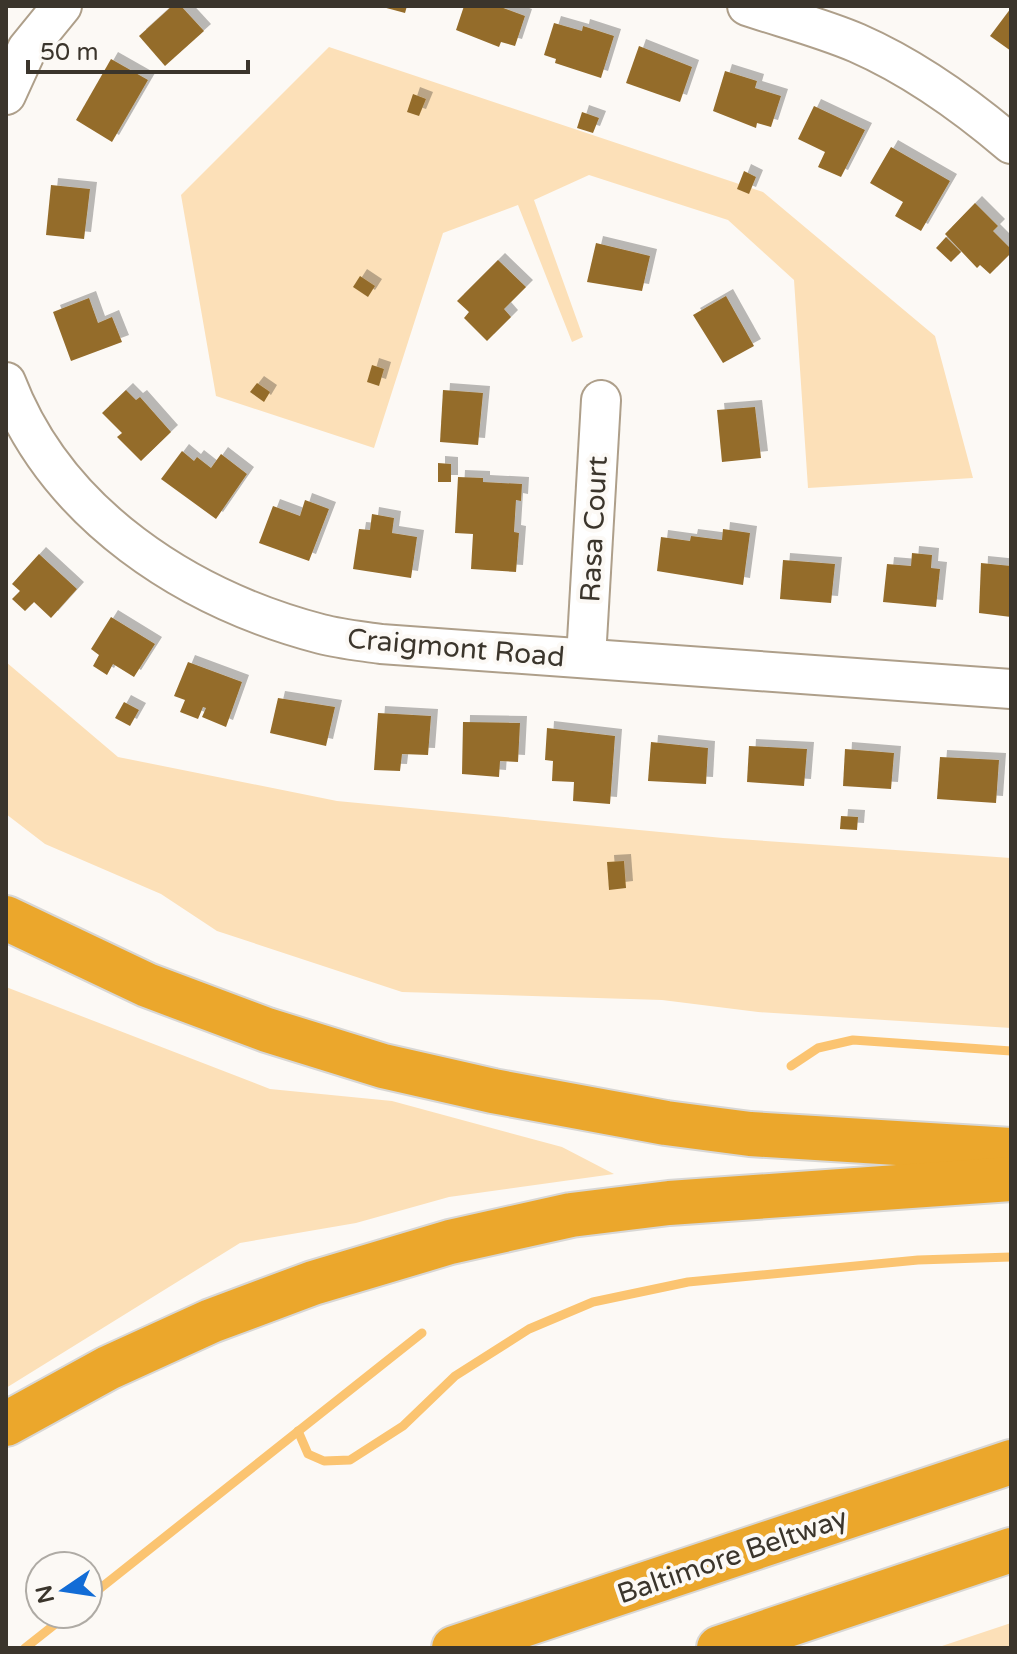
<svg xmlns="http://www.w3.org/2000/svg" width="1017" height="1654" font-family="'Varela Round',sans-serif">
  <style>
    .green { fill: #fce0b8 }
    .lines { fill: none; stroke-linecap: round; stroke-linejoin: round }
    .stream { stroke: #fbc471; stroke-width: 9 }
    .building { fill: #946c2b; filter: url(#shadow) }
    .minor-casing { stroke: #ae9f8a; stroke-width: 42 }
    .highway-casing { stroke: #d8d7d5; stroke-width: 48 }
    .minor { stroke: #fff; stroke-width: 38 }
    .highway { stroke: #eba72c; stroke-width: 44 }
    .labels { text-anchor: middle; stroke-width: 8; stroke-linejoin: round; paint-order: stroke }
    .street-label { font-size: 28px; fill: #3b352c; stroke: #fcf9f5 }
  </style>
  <defs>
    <filter id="shadow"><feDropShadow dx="7" dy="-7" stdDeviation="0" flood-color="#0004"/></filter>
  </defs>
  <rect width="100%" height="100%" fill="#fcf9f5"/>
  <g class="green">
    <polygon points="329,47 763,192 935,336 973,478 808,488 794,280 728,220 589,175 534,200 583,337 572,342 518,205 443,233 374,448 216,396 181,195"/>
    <polygon points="6,662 118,757 337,801 723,838 1011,858 1011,1028 758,1012 662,1000 402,992 217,931 161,894 45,844 6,814"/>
    <polygon points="6,987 270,1089 392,1101 562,1147 614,1174 449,1197 356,1223 240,1243 6,1388"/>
    <polygon points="1011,1623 1011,1648 936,1648"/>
  </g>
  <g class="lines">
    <g class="stream">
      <polyline points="791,1066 818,1048 853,1040 1011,1051"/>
      <polyline points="298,1431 308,1454 324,1461 350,1460 403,1426 455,1376 529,1329 593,1302 688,1282 918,1260 1011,1257"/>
      <polyline points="88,1598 422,1333"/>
      <polyline points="25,1648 68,1614"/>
    </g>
  </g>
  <g class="building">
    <polygon points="172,6 181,6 204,31 165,66 139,36"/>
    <polygon points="379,6 407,6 405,13"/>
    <polygon points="464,6 498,6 525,16 515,46 501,42 499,47 456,30"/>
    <polygon points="1011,8 1011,51 990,36"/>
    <polygon points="554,23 582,31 583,26 614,36 601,78 555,63 556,59 544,55"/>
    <polygon points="639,46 692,67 680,102 626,83"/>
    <polygon points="111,59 148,80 112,142 76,120"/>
    <polygon points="725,71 757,81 755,88 781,96 771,127 757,123 756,128 713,111"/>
    <polygon points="413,94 426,99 419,116 407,112"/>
    <polygon points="814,106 865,130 841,177 818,167 825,152 798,139"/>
    <polygon points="582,112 599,118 593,133 577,128"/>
    <polygon points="891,147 950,181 921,231 895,216 903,202 870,183"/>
    <polygon points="744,171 756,177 749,194 737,189"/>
    <polygon points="51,185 90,189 84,239 46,235"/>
    <polygon points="975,203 998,226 993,231 1011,249 1011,253 990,274 980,265 977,268 945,234"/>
    <polygon points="946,237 961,252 951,262 936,248"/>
    <polygon points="596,243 650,256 642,291 587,282"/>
    <polygon points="498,260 526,287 504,309 511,317 487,341 464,318 469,312 457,301"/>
    <polygon points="360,276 375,286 368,297 353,287"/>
    <polygon points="726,296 754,346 723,363 693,315"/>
    <polygon points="89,298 98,323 112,317 122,342 71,361 53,312"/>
    <polygon points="372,365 384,369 379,386 367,382"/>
    <polygon points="257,383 270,392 264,402 250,392"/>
    <polygon points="126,390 136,400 140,397 171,432 141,461 117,437 122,433 102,413"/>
    <polygon points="443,390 483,393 478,445 440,442"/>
    <polygon points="755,407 761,458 722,462 717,410"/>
    <polygon points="182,451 194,461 197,457 211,468 221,454 247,474 216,519 161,479"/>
    <polygon points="438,463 451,464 451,482 438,482"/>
    <polygon points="458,477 483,478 483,482 522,484 521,501 516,500 514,532 519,533 516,572 471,569 473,534 455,533"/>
    <polygon points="305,500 329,509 309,561 259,543 273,506 300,516"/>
    <polygon points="372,514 394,518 392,533 417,537 411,578 353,569 359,529 370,530"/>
    <polygon points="723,529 750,533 743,585 657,571 661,537 690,541 691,536 722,540"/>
    <polygon points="912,553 932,555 931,568 940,569 936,607 883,602 887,564 911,566"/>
    <polygon points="39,554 77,589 51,618 34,602 25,611 12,599 20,591 12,584"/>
    <polygon points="783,560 835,564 831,603 780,599"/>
    <polygon points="981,563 1011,566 1011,617 979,613"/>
    <polygon points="111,617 155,644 134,677 113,664 107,675 93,666 99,655 91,649"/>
    <polygon points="188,662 242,682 226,727 202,717 206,708 203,707 198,719 180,712 185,700 174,696"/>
    <polygon points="278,698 335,707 326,746 270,733"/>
    <polygon points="124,702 139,710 130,726 115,718"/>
    <polygon points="378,713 431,716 428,755 402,754 400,771 374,770"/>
    <polygon points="463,722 520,723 518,762 500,761 499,777 462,774"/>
    <polygon points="547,728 615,736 610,804 573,801 574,782 552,781 553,761 545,760"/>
    <polygon points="651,742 708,748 706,784 648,781"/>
    <polygon points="749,746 807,749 804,786 747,782"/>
    <polygon points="845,749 894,753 891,789 843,786"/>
    <polygon points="940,757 999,760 996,803 937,799"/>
    <polygon points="841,816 858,817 857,830 840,829"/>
    <polygon points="624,861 626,888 609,890 607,862"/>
  </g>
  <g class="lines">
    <g class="minor-casing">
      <g id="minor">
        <path d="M747,6C783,18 822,28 857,43C914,68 964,104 1011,144"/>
        <polyline points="6,95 27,49 62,6"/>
        <path d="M6,382C57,515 187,599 321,634C340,639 361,641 381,644L1011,689"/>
        <polyline points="586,658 601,400"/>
      </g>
    </g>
    <g class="highway-casing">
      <g id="highway">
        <polyline points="6,918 147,985 267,1030 383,1066 493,1091 666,1123 750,1134 1011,1150"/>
        <polyline points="6,1424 108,1368 211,1321 313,1283 450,1242 571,1215 669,1203 1011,1179"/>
        <polyline points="454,1648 1011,1462"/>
        <polyline points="719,1648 1011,1550"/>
      </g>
    </g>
    <use href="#minor" class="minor"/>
    <use href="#highway" class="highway"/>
  </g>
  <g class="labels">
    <g class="street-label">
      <text transform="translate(593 529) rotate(-87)" y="10">Rasa Court</text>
      <text transform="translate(456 647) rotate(5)" y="10">Craigmont Road</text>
      <text transform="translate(732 1555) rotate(-19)" y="10">Baltimore Beltway</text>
    </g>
  </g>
  <rect width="1017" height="1654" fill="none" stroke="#3b352c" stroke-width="16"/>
  <g transform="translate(64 1590) rotate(257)"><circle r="38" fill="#fcf9f5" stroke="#afaba5" stroke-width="2"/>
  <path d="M0-6L14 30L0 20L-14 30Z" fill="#126cd6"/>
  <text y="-12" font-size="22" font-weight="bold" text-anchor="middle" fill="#3b352c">N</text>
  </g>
  <path d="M28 60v12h220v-12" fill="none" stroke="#3b352c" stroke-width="4"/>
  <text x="40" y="60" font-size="24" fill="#3b352c" stroke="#fcf9f5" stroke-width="6" paint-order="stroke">50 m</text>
</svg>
